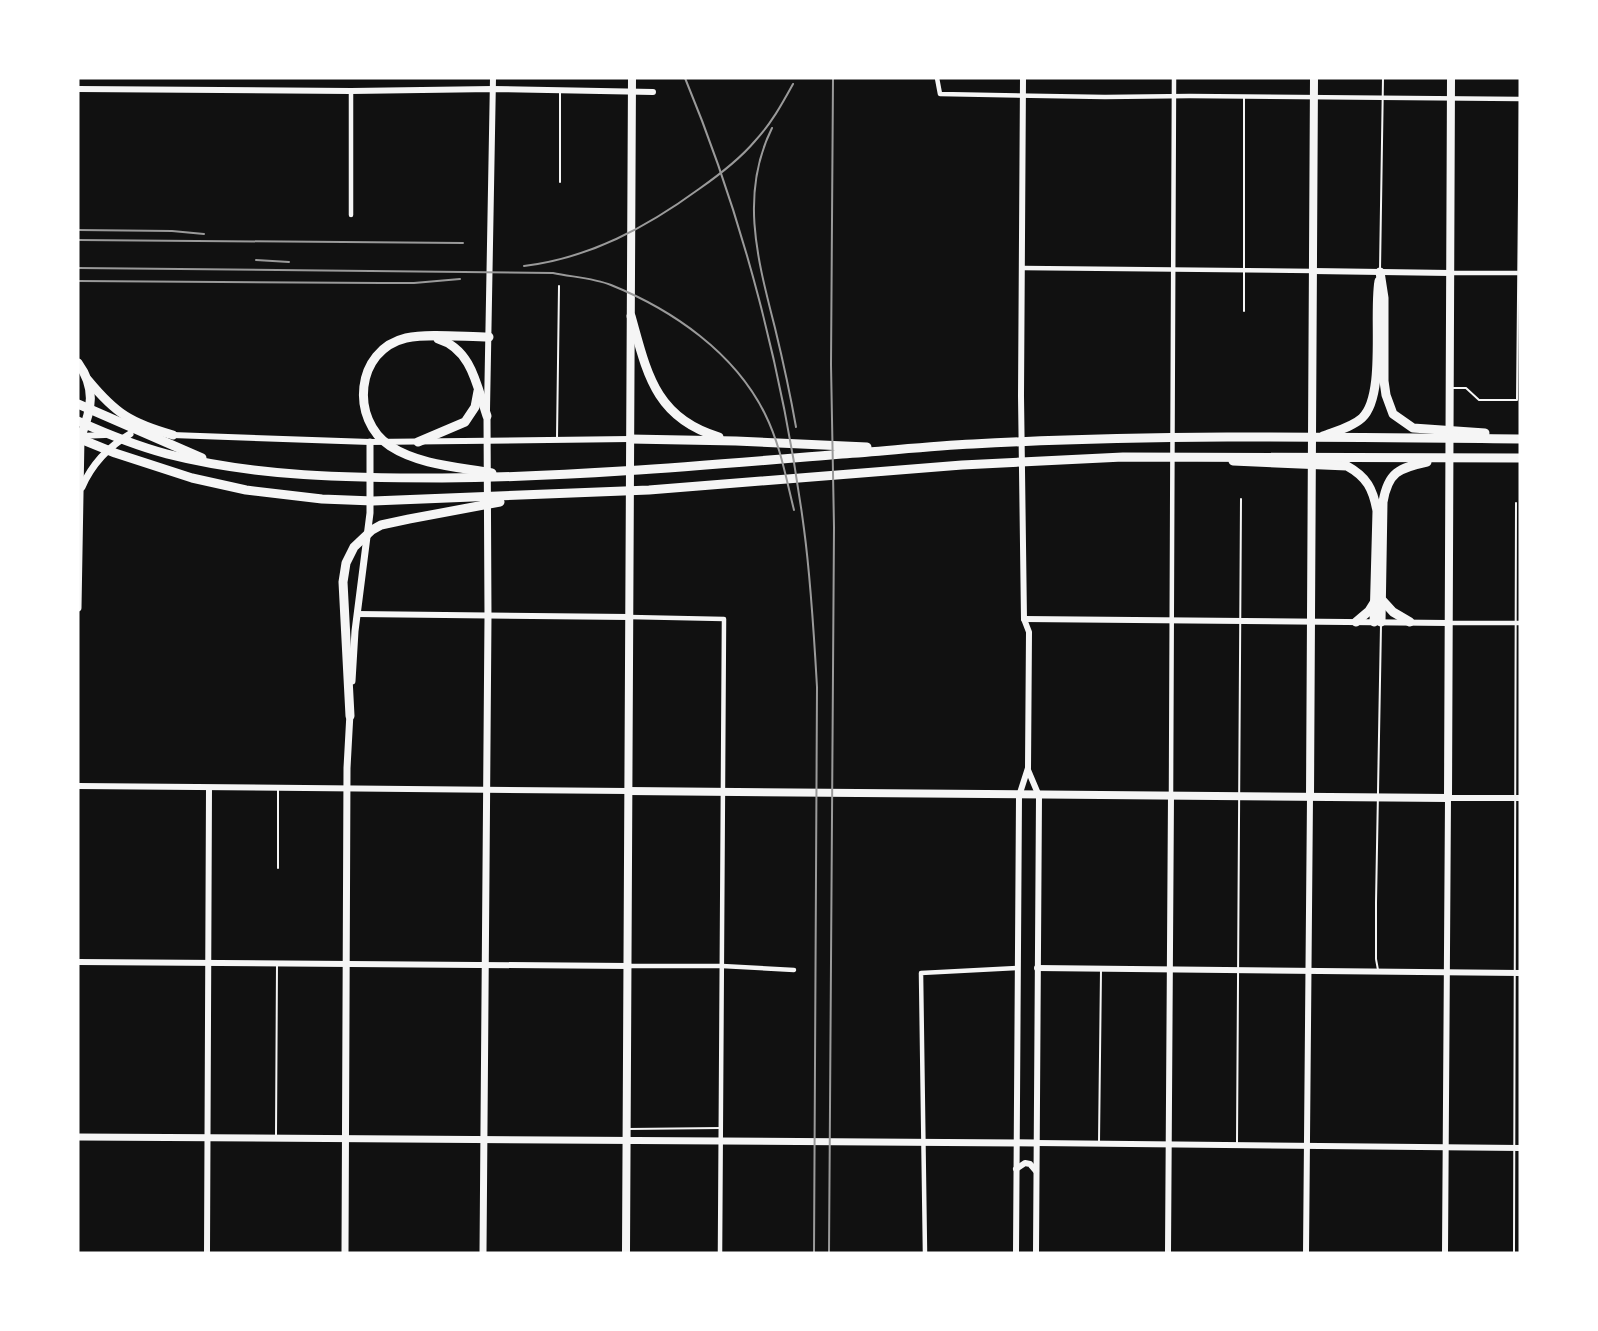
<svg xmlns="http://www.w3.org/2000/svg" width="1598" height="1331" font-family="'Public Sans',sans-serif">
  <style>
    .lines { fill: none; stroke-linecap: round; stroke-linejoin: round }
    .service { stroke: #f5f5f5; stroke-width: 2 }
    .minor { stroke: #f5f5f5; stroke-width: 4.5 }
    .tertiary { stroke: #f5f5f5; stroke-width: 6 }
    .secondary { stroke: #f5f5f5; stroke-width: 7 }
    .primary { stroke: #f5f5f5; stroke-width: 8 }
    .motorway { stroke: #f5f5f5; stroke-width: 9 }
    .rail { stroke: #9a9a9a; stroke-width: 2 }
  </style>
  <rect width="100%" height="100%" fill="#111"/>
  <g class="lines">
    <g class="service">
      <polyline points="560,182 560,92"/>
      <polyline points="1380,270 1383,78"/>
      <polyline points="1244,311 1244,98"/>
      <polyline points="1453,388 1466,388 1479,400 1517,400 1520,93"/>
      <polyline points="557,438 559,286"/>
      <polyline points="278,790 278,868"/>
      <polyline points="1378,970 1376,959 1376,903 1381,625"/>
      <polyline points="628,1129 721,1128"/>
      <polyline points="276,1135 277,964"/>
      <polyline points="1099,1142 1101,970"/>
      <polyline points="1237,1143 1241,499"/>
      <polyline points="1514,1253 1516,503"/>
    </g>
    <g class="minor">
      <polyline points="937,78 940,94 1105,97 1190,96 1520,99"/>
      <polyline points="351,91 351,215"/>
      <polyline points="1023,268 1313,271"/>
      <polyline points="1450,273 1520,273"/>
      <polyline points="629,617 724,619 720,1253"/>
      <polyline points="1448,623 1520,623"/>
      <polyline points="1171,795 1174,78"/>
      <polyline points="629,966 722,966 794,970"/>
      <polyline points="925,1253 921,973 1017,968"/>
    </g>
    <g class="tertiary">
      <polyline points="78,89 351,91 493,89 653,92"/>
      <polyline points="1313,271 1450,273"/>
      <polyline points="487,410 493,78"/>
      <polyline points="172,435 370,442 630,439"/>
      <polyline points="79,436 105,435"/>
      <polyline points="357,614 629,617"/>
      <polyline points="1024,619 1448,623"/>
      <polyline points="1028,770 1039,796 1036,1253"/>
      <polyline points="78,786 628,791"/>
      <polyline points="78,962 629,966"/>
      <polyline points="1037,968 1520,973"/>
      <polyline points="1036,1143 1520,1148"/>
      <polyline points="1016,1169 1025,1163 1030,1164 1036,1171"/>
      <polyline points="207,1253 209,788"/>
      <polyline points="1016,1253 1019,796 1028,768 1029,632 1024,619 1021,396 1023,78"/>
      <polyline points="1168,1253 1171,795"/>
      <polyline points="1306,1253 1310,797"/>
      <polyline points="1445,1253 1448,798 1520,798"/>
    </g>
    <g class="secondary">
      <path d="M82,487C92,464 108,447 130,434"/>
      <polyline points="78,608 81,437"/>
      <polyline points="352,681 355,631 370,513 370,442"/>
      <polyline points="78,1137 1036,1143"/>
      <polyline points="345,1253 347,768 350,713"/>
      <polyline points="483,1253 488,616 487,416"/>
    </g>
    <g class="primary">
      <polyline points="628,791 1448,798 1451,78"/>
      <polyline points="1310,797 1314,78"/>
      <polyline points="626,1253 632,78"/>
    </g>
    <g class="motorway">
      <polyline points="1380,272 1384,298 1384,381 1386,395 1393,414 1413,428 1485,433"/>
      <path d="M631,316C647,373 655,418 719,437"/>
      <path d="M489,337C465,337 428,333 406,338C355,350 350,420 390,446C419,465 459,467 492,473"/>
      <path d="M438,339C472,349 477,387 487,416"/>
      <path d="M78,363C96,388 92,408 81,436"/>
      <path d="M88,380C116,414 131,423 173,435"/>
      <polyline points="78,404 202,458"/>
      <path d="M78,421C107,434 137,446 167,454C257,477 350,478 442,478C576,477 709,465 842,454C886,451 930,446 973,444C1155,434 1338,437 1520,439"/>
      <path d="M1323,436C1336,431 1352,427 1362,418C1386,396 1373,314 1379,281"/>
      <polyline points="78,438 115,453 192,478 246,490 322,499 373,501 649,490 962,465 1123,457 1520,458"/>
      <polyline points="630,439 736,441 867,447"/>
      <polyline points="418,442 465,422 475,407 478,391"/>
      <path d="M1233,461L1347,466C1367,477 1373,489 1377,511L1374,622"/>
      <polyline points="1383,601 1393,612 1410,622"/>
      <polyline points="1356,622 1369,611 1374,603"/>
      <path d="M1381,622L1383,502C1388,472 1399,468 1427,462"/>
      <polyline points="350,716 343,582 346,563 354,547 372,530 381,525 409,519 500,502"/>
    </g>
    <g class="rail">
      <path d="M685,78C744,220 784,377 804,529C811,581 814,634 817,687L814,1253"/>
      <path d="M772,128C739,194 758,261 775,328C783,361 790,393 796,427"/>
      <polyline points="78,230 172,231 204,234"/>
      <polyline points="78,240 463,243"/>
      <polyline points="256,260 289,262"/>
      <path d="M524,266C590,258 647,227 699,189C719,175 739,160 755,141C771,124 782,104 793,84"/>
      <path d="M78,268L553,273C572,277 594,278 611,285C673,310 735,353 765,414C780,444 786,478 794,510"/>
      <polyline points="78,281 382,283 414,283 460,279"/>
      <polyline points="829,1253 834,527 831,365 833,78"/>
    </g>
  </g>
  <rect width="1598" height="1331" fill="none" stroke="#ffffff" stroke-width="159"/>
</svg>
